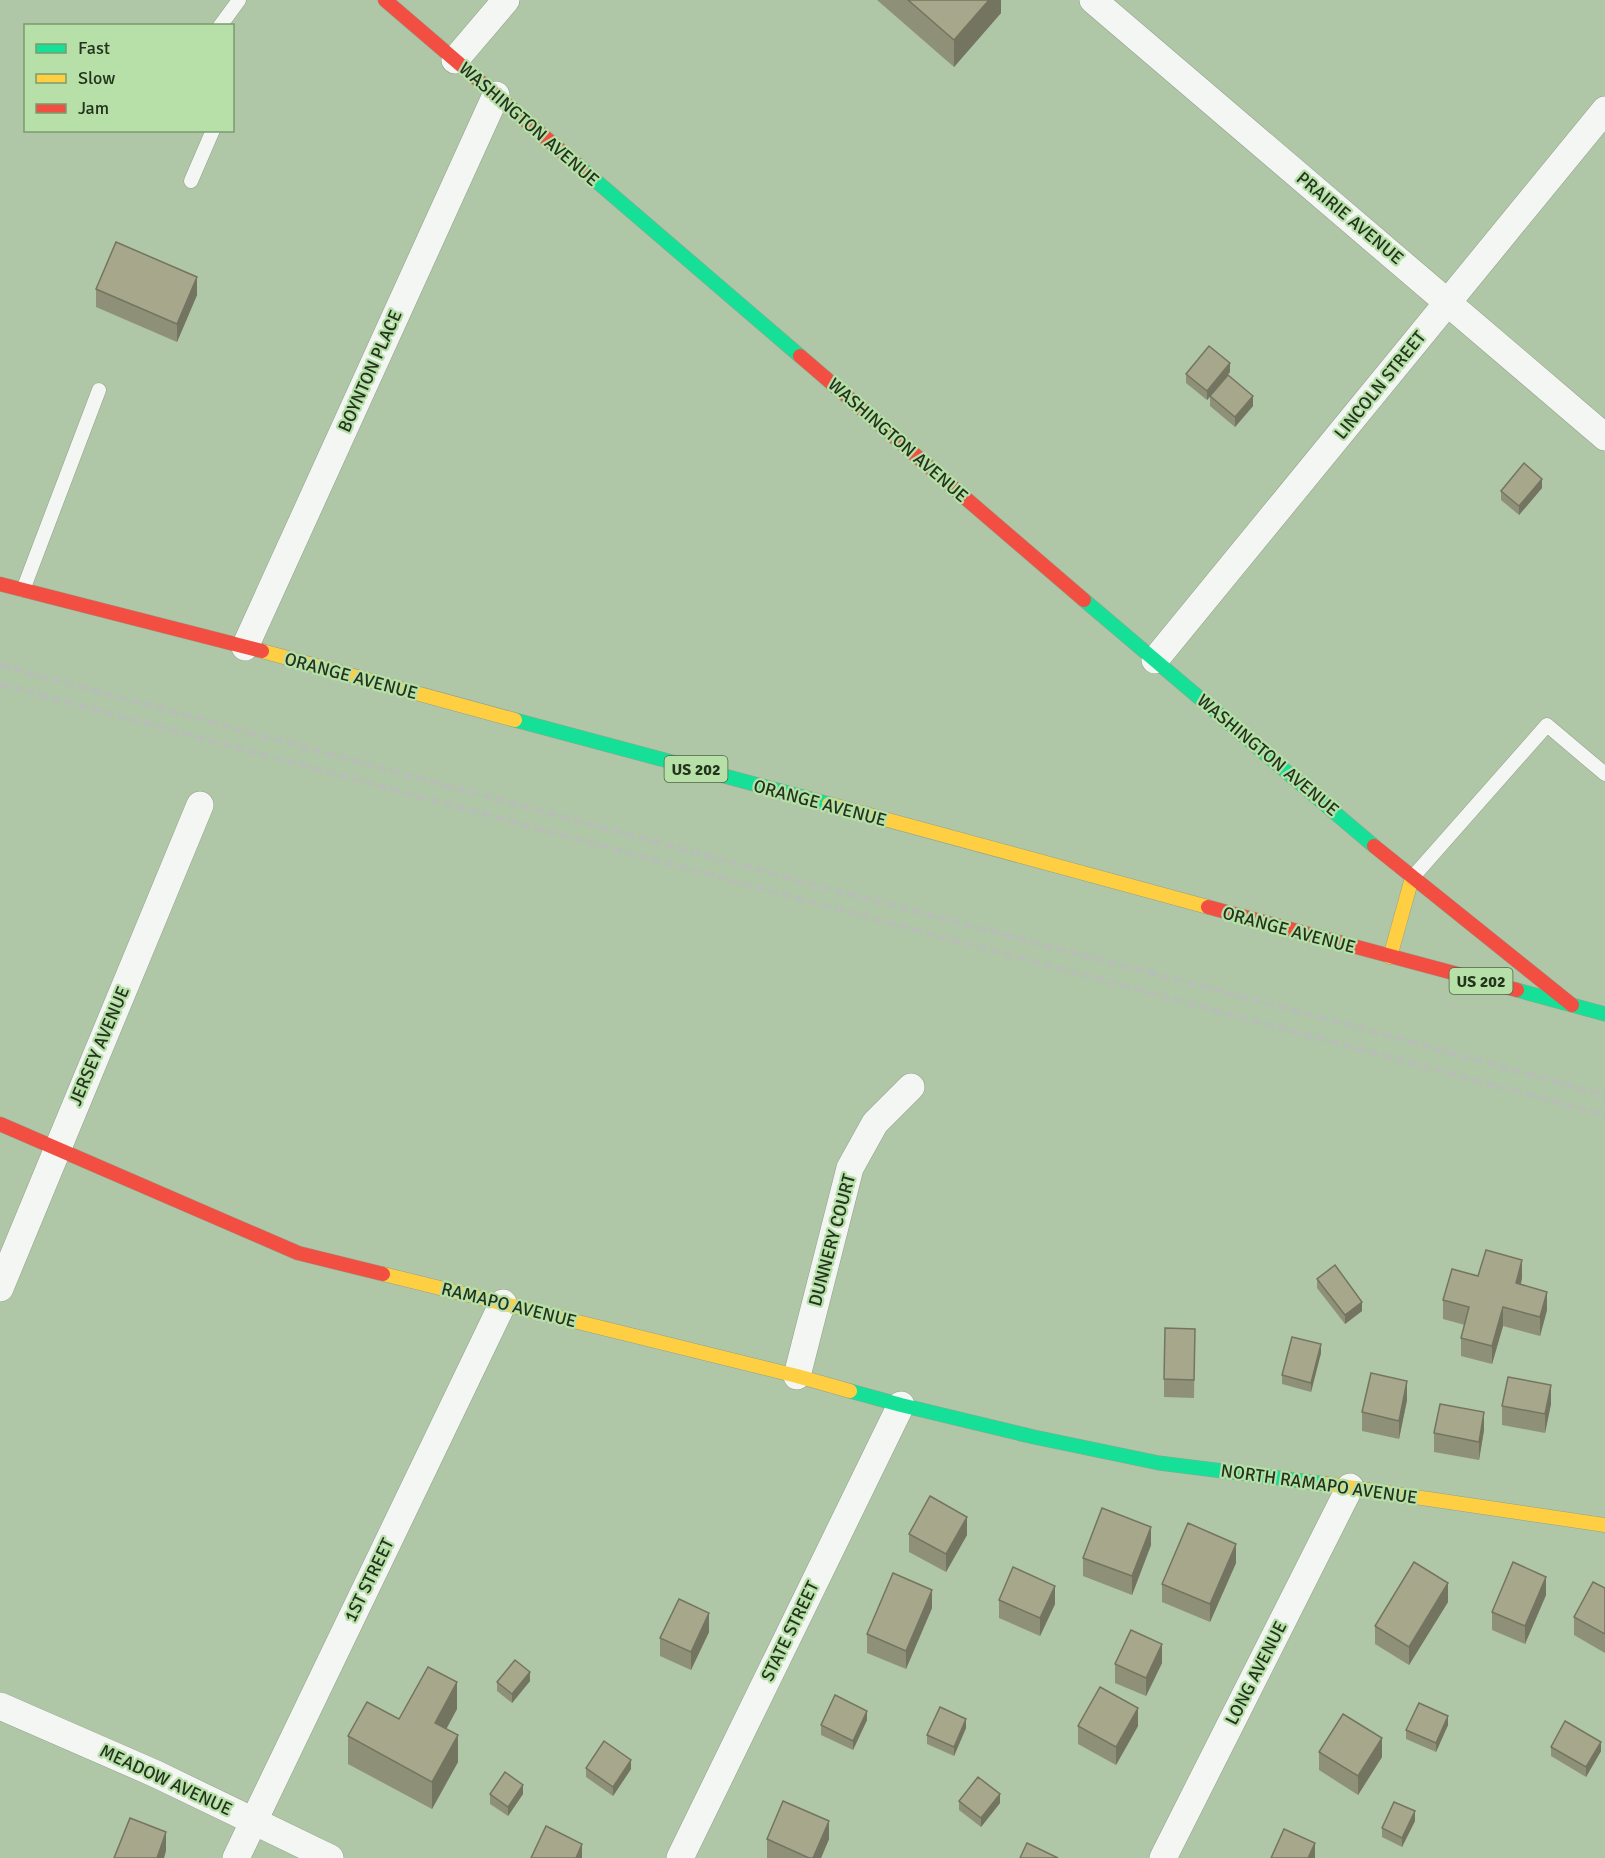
<svg xmlns="http://www.w3.org/2000/svg" width="1605" height="1858" font-family="Signika,sans-serif">
  <style>
    .lines { fill: none; stroke-linecap: round; stroke-linejoin: round }
    .lane-casing { stroke: #91a28a; stroke-width: 15 }
    .street-casing { stroke: #91a28a; stroke-width: 28 }
    .fast-casing { stroke: #91a28a; stroke-width: 15 }
    .slow-casing { stroke: #91a28a; stroke-width: 15 }
    .jam-casing { stroke: #91a28a; stroke-width: 15 }
    .lane { stroke: #f3f6f2; stroke-width: 14 }
    .street { stroke: #f3f6f2; stroke-width: 27 }
    .fast { stroke: #16e098; stroke-width: 14 }
    .slow { stroke: #ffcf43; stroke-width: 14 }
    .jam { stroke: #f24e42; stroke-width: 14 }
    .rail { stroke: #b7beb5; stroke-width: 4.5; stroke-dasharray: 9 4.5; stroke-linecap: butt }
    .wall { fill: #8f9078 }
    .shaded-wall { fill: #747561 }
    .building { fill: #a6a78b; stroke: #747561; stroke-width: 1.5 }
    .labels { text-anchor: middle; stroke-width: 4.5; stroke-linejoin: round; paint-order: stroke }
    .shield { fill: #b6e0a7; stroke: #4f6746; stroke-width: 1.5 }
    .shield-label { font-size: 16px; font-weight: bold; fill: #23331d }
    .street-label { font-size: 18px; fill: #23331d; stroke: #b6e0a7 }
  </style>
  <rect width="100%" height="100%" fill="#afc6a7"/>
  <g class="lines">
    <g class="lane-casing">
      <g id="lane">
        <polyline points="220,26 239,0"/>
        <polyline points="191,181 213,130"/>
        <polyline points="23,590 99,390"/>
        <polyline points="1412,878 1547,725 1605,774"/>
      </g>
    </g>
    <g class="street-casing">
      <g id="street">
        <polyline points="1093,0 1605,437"/>
        <polyline points="455,60 506,0"/>
        <polyline points="245,647 496,95"/>
        <polyline points="1155,660 1605,110"/>
        <polyline points="0,1288 200,805"/>
        <polyline points="797,1376 850,1168 875,1123 911,1087"/>
        <polyline points="0,1706 156,1774 330,1858"/>
        <polyline points="236,1858 503,1303"/>
        <polyline points="680,1858 901,1405"/>
        <polyline points="1163,1858 1350,1487"/>
      </g>
    </g>
    <g class="fast-casing">
      <g id="fast">
        <polyline points="581,168 800,356"/>
        <polyline points="1084,600 1374,846"/>
        <polyline points="515,720 829,804"/>
        <polyline points="1517,990 1605,1014"/>
        <polyline points="850,1391 901,1405 1034,1437 1159,1463 1327,1484"/>
      </g>
    </g>
    <g class="slow-casing">
      <g id="slow">
        <polyline points="262,651 515,720"/>
        <polyline points="829,804 1208,907"/>
        <polyline points="1390,957 1412,878"/>
        <polyline points="383,1274 797,1376 850,1391"/>
        <polyline points="1327,1484 1605,1525"/>
      </g>
    </g>
    <g class="jam-casing">
      <g id="jam">
        <polyline points="385,0 581,168"/>
        <polyline points="800,356 1084,600"/>
        <polyline points="0,584 262,651"/>
        <polyline points="1374,846 1572,1005"/>
        <polyline points="1208,907 1517,990"/>
        <polyline points="0,1124 298,1253 383,1274"/>
      </g>
    </g>
    <use href="#lane" class="lane"/>
    <use href="#street" class="street"/>
    <use href="#fast" class="fast"/>
    <use href="#slow" class="slow"/>
    <use href="#jam" class="jam"/>
    <g class="rail">
      <polyline points="0,665 815,885 1327,1019 1605,1095"/>
      <polyline points="0,684 1605,1115"/>
    </g>
  </g>
  <g class="wall">
    <polygon points="877,0 1001,0 1001,13 954,67"/>
    <polygon points="96,289 197,295 177,342 96,307"/>
    <polygon points="1230,372 1226,377 1253,406 1235,427 1210,406 1210,397 1207,400 1186,383 1186,374"/>
    <polygon points="1542,488 1519,515 1501,500 1501,491"/>
    <polygon points="1478,1276 1522,1278 1521,1284 1547,1310 1540,1336 1503,1326 1492,1364 1461,1356 1461,1338 1465,1325 1443,1319 1443,1300"/>
    <polygon points="1317,1279 1362,1311 1345,1324 1317,1288"/>
    <polygon points="1195,1329 1194,1398 1164,1397 1164,1379"/>
    <polygon points="1321,1353 1311,1392 1282,1384 1282,1375"/>
    <polygon points="1407,1400 1399,1439 1362,1431 1362,1412"/>
    <polygon points="1551,1404 1545,1433 1502,1425 1502,1406"/>
    <polygon points="1484,1430 1479,1460 1434,1452 1434,1433"/>
    <polygon points="909,1534 967,1535 946,1572 909,1552"/>
    <polygon points="1151,1545 1132,1595 1083,1576 1083,1558"/>
    <polygon points="1236,1563 1210,1622 1162,1602 1162,1584"/>
    <polygon points="1605,1588 1605,1653 1574,1635 1574,1617"/>
    <polygon points="1546,1595 1525,1644 1492,1630 1492,1612"/>
    <polygon points="999,1600 1055,1604 1040,1636 999,1618"/>
    <polygon points="1448,1602 1409,1665 1375,1644 1375,1626"/>
    <polygon points="932,1608 906,1669 867,1653 867,1634"/>
    <polygon points="709,1632 691,1670 660,1656 660,1638"/>
    <polygon points="1162,1663 1146,1696 1115,1683 1115,1664"/>
    <polygon points="530,1681 512,1703 497,1691 497,1682"/>
    <polygon points="457,1709 446,1729 458,1762 432,1809 348,1764 348,1736 399,1719"/>
    <polygon points="867,1720 853,1750 821,1735 821,1725"/>
    <polygon points="1448,1725 1436,1752 1406,1739 1406,1730"/>
    <polygon points="1078,1726 1138,1726 1116,1765 1078,1744"/>
    <polygon points="966,1728 954,1756 927,1744 927,1735"/>
    <polygon points="1551,1747 1601,1751 1586,1777 1551,1756"/>
    <polygon points="1319,1752 1382,1757 1358,1795 1319,1770"/>
    <polygon points="586,1768 631,1769 613,1796 586,1777"/>
    <polygon points="490,1794 523,1794 508,1816 490,1804"/>
    <polygon points="959,1801 1000,1803 981,1827 959,1810"/>
    <polygon points="1415,1821 1402,1847 1382,1837 1382,1828"/>
    <polygon points="767,1839 829,1839 821,1858 767,1858"/>
  </g>
  <g class="shaded-wall">
    <polygon points="989,0 1001,0 1001,13 954,67 954,40"/>
    <polygon points="197,277 197,295 177,342 177,324"/>
    <polygon points="1230,363 1230,372 1207,400 1207,391"/>
    <polygon points="1253,396 1253,406 1235,427 1235,417"/>
    <polygon points="1542,479 1542,488 1519,515 1519,506"/>
    <polygon points="1522,1260 1522,1278 1516,1302 1516,1283"/>
    <polygon points="1547,1292 1547,1310 1540,1336 1540,1317"/>
    <polygon points="1362,1302 1362,1311 1345,1324 1345,1315"/>
    <polygon points="1503,1307 1503,1326 1492,1364 1492,1346"/>
    <polygon points="1321,1344 1321,1353 1311,1392 1311,1383"/>
    <polygon points="1407,1381 1407,1400 1399,1439 1399,1421"/>
    <polygon points="1551,1385 1551,1404 1545,1433 1545,1414"/>
    <polygon points="1484,1412 1484,1430 1479,1460 1479,1442"/>
    <polygon points="967,1517 967,1535 946,1572 946,1554"/>
    <polygon points="1151,1527 1151,1545 1132,1595 1132,1576"/>
    <polygon points="1236,1544 1236,1563 1210,1622 1210,1604"/>
    <polygon points="1546,1577 1546,1595 1525,1644 1525,1626"/>
    <polygon points="1448,1583 1448,1602 1409,1665 1409,1647"/>
    <polygon points="1055,1586 1055,1604 1040,1636 1040,1618"/>
    <polygon points="932,1590 932,1608 906,1669 906,1651"/>
    <polygon points="709,1613 709,1632 691,1670 691,1652"/>
    <polygon points="1162,1644 1162,1663 1146,1696 1146,1678"/>
    <polygon points="530,1672 530,1681 512,1703 512,1694"/>
    <polygon points="457,1682 457,1709 435,1750 435,1723"/>
    <polygon points="1138,1708 1138,1726 1116,1765 1116,1747"/>
    <polygon points="867,1711 867,1720 853,1750 853,1741"/>
    <polygon points="1448,1716 1448,1725 1436,1752 1436,1743"/>
    <polygon points="966,1719 966,1728 954,1756 954,1747"/>
    <polygon points="458,1735 458,1762 432,1809 432,1782"/>
    <polygon points="1382,1738 1382,1757 1358,1795 1358,1776"/>
    <polygon points="1601,1742 1601,1751 1586,1777 1586,1767"/>
    <polygon points="631,1760 631,1769 613,1796 613,1787"/>
    <polygon points="523,1785 523,1794 508,1816 508,1807"/>
    <polygon points="1000,1794 1000,1803 981,1827 981,1818"/>
    <polygon points="1415,1811 1415,1821 1402,1847 1402,1838"/>
    <polygon points="829,1821 829,1839 821,1858 813,1858"/>
    <polygon points="166,1832 166,1851 164,1858 157,1858"/>
    <polygon points="1315,1843 1315,1858 1308,1858"/>
    <polygon points="582,1844 582,1858 576,1858"/>
  </g>
  <g class="building">
    <polygon points="908,0 989,0 954,40"/>
    <polygon points="116,242 197,277 177,324 96,289"/>
    <polygon points="1209,346 1230,363 1207,391 1186,374"/>
    <polygon points="1228,375 1253,396 1235,417 1210,396"/>
    <polygon points="1524,463 1542,479 1519,506 1501,491"/>
    <polygon points="1486,1250 1522,1260 1516,1283 1547,1292 1540,1317 1503,1307 1492,1346 1461,1338 1469,1307 1443,1300 1452,1269 1478,1276"/>
    <polygon points="1335,1265 1362,1302 1345,1315 1317,1279"/>
    <polygon points="1165,1328 1195,1329 1194,1380 1164,1379"/>
    <polygon points="1292,1337 1321,1344 1311,1383 1282,1375"/>
    <polygon points="1371,1373 1407,1381 1399,1421 1362,1412"/>
    <polygon points="1508,1377 1551,1385 1545,1414 1502,1406"/>
    <polygon points="1440,1404 1484,1412 1479,1442 1434,1433"/>
    <polygon points="930,1496 967,1517 946,1554 909,1534"/>
    <polygon points="1102,1508 1151,1527 1132,1576 1083,1558"/>
    <polygon points="1188,1523 1236,1544 1210,1604 1162,1584"/>
    <polygon points="1414,1562 1448,1583 1409,1647 1375,1626"/>
    <polygon points="1513,1562 1546,1577 1525,1626 1492,1612"/>
    <polygon points="1013,1567 1055,1586 1040,1618 999,1600"/>
    <polygon points="893,1573 932,1590 906,1651 867,1634"/>
    <polygon points="1593,1582 1605,1588 1605,1634 1574,1617"/>
    <polygon points="679,1599 709,1613 691,1652 660,1638"/>
    <polygon points="1131,1630 1162,1644 1146,1678 1115,1664"/>
    <polygon points="515,1660 530,1672 512,1694 497,1682"/>
    <polygon points="428,1667 457,1682 435,1723 458,1735 432,1782 348,1736 367,1702 399,1719"/>
    <polygon points="1100,1687 1138,1708 1116,1747 1078,1726"/>
    <polygon points="835,1695 867,1711 853,1741 821,1725"/>
    <polygon points="1419,1703 1448,1716 1436,1743 1406,1730"/>
    <polygon points="940,1707 966,1719 954,1747 927,1735"/>
    <polygon points="1343,1714 1382,1738 1358,1776 1319,1752"/>
    <polygon points="1565,1721 1601,1742 1586,1767 1551,1747"/>
    <polygon points="604,1741 631,1760 613,1787 586,1768"/>
    <polygon points="505,1772 523,1785 508,1807 490,1794"/>
    <polygon points="978,1777 1000,1794 981,1818 959,1801"/>
    <polygon points="783,1801 829,1821 813,1858 809,1858 767,1839"/>
    <polygon points="1394,1802 1415,1811 1402,1838 1382,1828"/>
    <polygon points="130,1818 166,1832 157,1858 114,1858"/>
    <polygon points="546,1826 582,1844 576,1858 531,1858"/>
    <polygon points="1284,1829 1315,1843 1308,1858 1271,1858"/>
    <polygon points="1027,1843 1058,1858 1020,1858"/>
  </g>
  <g class="labels">
    <g class="shield">
      <rect x="664.5" y="756" width="63" height="26" rx="4.5"/>
      <rect x="1449.5" y="968" width="63" height="26" rx="4.5"/>
    </g>
    <g class="shield-label">
      <text x="696" y="775">US 202</text>
      <text x="1481" y="987">US 202</text>
    </g>
    <g class="street-label">
      <text transform="translate(529 124) rotate(41)" y="6">WASHINGTON AVENUE</text>
      <text transform="translate(1350 218) rotate(40)" y="6">PRAIRIE AVENUE</text>
      <text transform="translate(370 371) rotate(-66)" y="6">BOYNTON PLACE</text>
      <text transform="translate(1380 385) rotate(-51)" y="6">LINCOLN STREET</text>
      <text transform="translate(898 440) rotate(41)" y="6">WASHINGTON AVENUE</text>
      <text transform="translate(351 676) rotate(15)" y="6">ORANGE AVENUE</text>
      <text transform="translate(1268 755) rotate(40)" y="6">WASHINGTON AVENUE</text>
      <text transform="translate(820 803) rotate(15)" y="6">ORANGE AVENUE</text>
      <text transform="translate(1289 930) rotate(15)" y="6">ORANGE AVENUE</text>
      <text transform="translate(99 1046) rotate(-67)" y="6">JERSEY AVENUE</text>
      <text transform="translate(832 1240) rotate(-75)" y="6">DUNNERY COURT</text>
      <text transform="translate(509 1305) rotate(14)" y="6">RAMAPO AVENUE</text>
      <text transform="translate(1319 1484) rotate(8)" y="6">NORTH RAMAPO AVENUE</text>
      <text transform="translate(369 1580) rotate(-64)" y="6">1ST STREET</text>
      <text transform="translate(790 1631) rotate(-64)" y="6">STATE STREET</text>
      <text transform="translate(1256 1673) rotate(-63)" y="6">LONG AVENUE</text>
      <text transform="translate(166 1780) rotate(25)" y="6">MEADOW AVENUE</text>
    </g>
  </g>
  <rect x="24" y="24" width="210" height="108" fill="#b6e0a7" stroke="#7b9b70" stroke-width="1.5"/>
  <rect x="36" y="44" width="30" height="9" fill="#16e098" stroke="#7b9b70" stroke-width="1.5"/>
  <text x="78" y="54" font-size="18" fill="#23331d">Fast</text>
  <rect x="36" y="74" width="30" height="9" fill="#ffcf43" stroke="#7b9b70" stroke-width="1.5"/>
  <text x="78" y="84" font-size="18" fill="#23331d">Slow</text>
  <rect x="36" y="104" width="30" height="9" fill="#f24e42" stroke="#7b9b70" stroke-width="1.5"/>
  <text x="78" y="114" font-size="18" fill="#23331d">Jam</text>
</svg>
